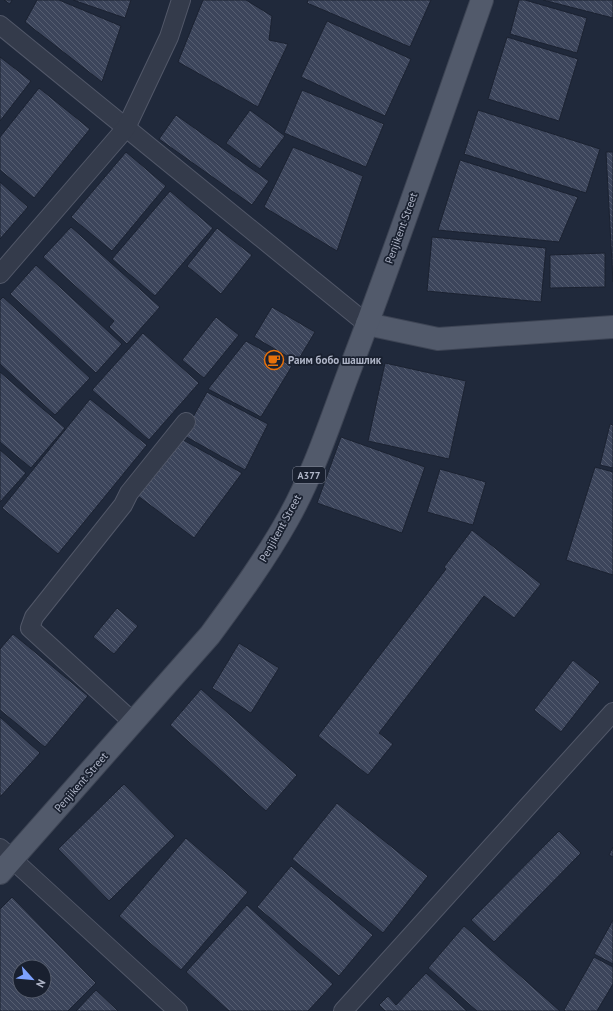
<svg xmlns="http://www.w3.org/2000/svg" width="613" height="1011" font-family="'PT Sans',sans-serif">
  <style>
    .building { fill: url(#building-back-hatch); stroke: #1b2231; fill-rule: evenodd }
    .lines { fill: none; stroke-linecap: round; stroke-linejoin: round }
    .minor-casing { stroke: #525869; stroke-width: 20 }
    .major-casing { stroke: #3d4454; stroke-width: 24 }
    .minor { stroke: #343b4b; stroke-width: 18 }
    .major { stroke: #525a6b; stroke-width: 22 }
    .labels { text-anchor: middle; stroke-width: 3.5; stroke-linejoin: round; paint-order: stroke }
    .shield { fill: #19202f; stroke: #828899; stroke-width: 1 }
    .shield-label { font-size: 10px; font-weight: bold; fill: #afb5c7 }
    .street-label { font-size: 11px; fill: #afb5c7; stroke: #19202f }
    .poi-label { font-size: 11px; font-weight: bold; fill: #afb5c7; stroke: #19202f; text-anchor: start }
  </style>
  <defs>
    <pattern id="building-back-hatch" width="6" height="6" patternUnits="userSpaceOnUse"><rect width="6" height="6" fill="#3c455b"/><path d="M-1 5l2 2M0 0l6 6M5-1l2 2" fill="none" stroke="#565e71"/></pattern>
  </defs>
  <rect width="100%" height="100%" fill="#20293b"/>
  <g class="building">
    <polygon points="4,0 12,0 10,4"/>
    <polygon points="37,0 59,0 121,26 102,82 25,22"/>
    <polygon points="73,0 131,0 125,18"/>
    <polygon points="203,0 246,0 272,16 269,40 288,44 258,107 178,62"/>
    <polygon points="308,0 431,0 410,47 307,3"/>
    <polygon points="519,0 525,0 587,18 577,53 510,34"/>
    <polygon points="543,0 613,0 613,18"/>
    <polygon points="327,21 411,59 385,116 301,77"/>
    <polygon points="507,37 578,59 559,121 488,99"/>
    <polygon points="0,57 31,81 0,121"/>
    <polygon points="39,88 90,129 34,198 0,170 0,137"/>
    <polygon points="302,90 384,124 366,167 284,133"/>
    <polygon points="250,110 285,136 260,169 226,143"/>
    <polygon points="478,110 600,149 586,193 464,154"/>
    <polygon points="176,115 269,181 252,205 159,139"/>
    <polygon points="293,147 363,176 337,251 264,207"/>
    <polygon points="126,152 166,186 112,251 71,217"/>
    <polygon points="606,152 613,152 613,282"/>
    <polygon points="460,160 578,197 559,242 438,230"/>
    <polygon points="0,182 28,207 0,239"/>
    <polygon points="170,191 213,228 155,296 112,259"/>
    <polygon points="71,227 160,307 127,344 109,327 114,321 43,257"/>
    <polygon points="217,228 252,255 221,294 187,266"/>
    <polygon points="432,237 546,248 541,302 427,291"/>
    <polygon points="605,253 605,287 550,288 550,255"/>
    <polygon points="36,265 122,344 96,373 10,294"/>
    <polygon points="3,297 90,378 55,415 0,364 0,300"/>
    <polygon points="272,307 315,332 297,362 254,337"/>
    <polygon points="216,317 239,335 204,378 182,360"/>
    <polygon points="143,333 199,383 149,440 92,390"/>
    <polygon points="246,341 292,366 261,417 208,389"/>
    <polygon points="385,363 466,381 449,459 368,441"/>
    <polygon points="0,372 65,428 31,468 0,442"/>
    <polygon points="207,392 268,424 245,470 183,435"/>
    <polygon points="90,399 147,445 58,554 2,508"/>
    <polygon points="610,424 613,425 613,468 600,465"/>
    <polygon points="178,437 242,473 194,538 134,493"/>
    <polygon points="341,437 425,467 402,533 317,503"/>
    <polygon points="0,450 26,473 0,502"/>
    <polygon points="595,467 613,472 613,575 566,560"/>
    <polygon points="440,469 486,482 473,525 427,512"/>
    <polygon points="472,530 541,584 514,618 484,596 379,733 393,744 368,775 318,736 446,569 444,567"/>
    <polygon points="117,608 138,626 114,654 93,637"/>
    <polygon points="13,634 88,696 45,747 0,710 0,649"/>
    <polygon points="239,643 279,668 251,713 212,688"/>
    <polygon points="573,660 600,682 561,732 534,710"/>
    <polygon points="201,689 297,775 266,811 170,725"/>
    <polygon points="0,717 40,753 1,796 0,796"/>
    <polygon points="124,784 175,836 109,901 58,849"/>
    <polygon points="337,803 428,876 383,933 292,859"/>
    <polygon points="559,831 581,853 494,942 471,920"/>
    <polygon points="186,838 248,892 181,970 119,916"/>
    <polygon points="613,847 613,857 609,855"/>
    <polygon points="291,866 373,935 339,976 257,907"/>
    <path d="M12,897L96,983L68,1011H0V909ZM20,967H44V991H20Z"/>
    <polygon points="247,905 333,984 308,1011 229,1011 186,972"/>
    <polygon points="613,920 613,964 594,954"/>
    <polygon points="464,926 560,1011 477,1011 428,968"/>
    <polygon points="594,957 613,967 613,984 597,1011 565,1011 564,1010"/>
    <polygon points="426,973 467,1011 385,1011 379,1005 388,996 396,1005"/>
    <polygon points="96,990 118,1011 76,1011"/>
  </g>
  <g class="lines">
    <g class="minor-casing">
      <g id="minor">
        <polyline points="0,25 367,324"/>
        <polyline points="0,274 126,128 169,37 181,0"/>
        <polyline points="133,722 30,628 34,617 123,505 129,493 186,422"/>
        <polyline points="0,848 178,1011"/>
        <polyline points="343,1011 613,712"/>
      </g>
    </g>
    <g class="major-casing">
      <g id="major">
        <polyline points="367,324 438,339 613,327"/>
        <path d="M0,873L210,635C238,597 265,560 288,519C315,471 332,416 352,364C398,244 439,122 482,0"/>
      </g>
    </g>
    <use href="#minor" class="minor"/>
    <use href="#major" class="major"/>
  </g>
  <defs>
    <g id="cafe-ring" transform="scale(1)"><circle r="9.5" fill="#19202f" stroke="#e8710a" stroke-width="1.5"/><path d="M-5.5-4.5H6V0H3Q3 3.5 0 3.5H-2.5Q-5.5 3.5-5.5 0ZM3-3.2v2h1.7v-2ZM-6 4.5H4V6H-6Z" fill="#e8710a"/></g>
  </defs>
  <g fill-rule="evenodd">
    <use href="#cafe-ring" x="274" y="360"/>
  </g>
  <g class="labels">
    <rect class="shield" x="293" y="467" width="32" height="16" rx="3"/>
    <g class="shield-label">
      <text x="309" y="479">A377</text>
    </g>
    <g class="street-label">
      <text transform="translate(401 228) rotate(-70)" y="4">Penjikent Street</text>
      <text transform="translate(280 528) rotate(-61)" y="4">Penjikent Street</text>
      <text transform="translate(81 782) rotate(-49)" y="4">Penjikent Street</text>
    </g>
    <g class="poi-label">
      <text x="288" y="364">Раим бобо шашлик</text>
    </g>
  </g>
  <g transform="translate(32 979) rotate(117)"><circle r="19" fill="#19202f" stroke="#555c6c"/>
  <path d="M0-3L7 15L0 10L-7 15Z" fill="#7da1fd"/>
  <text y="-6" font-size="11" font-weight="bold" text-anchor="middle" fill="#afb5c7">N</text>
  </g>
</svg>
